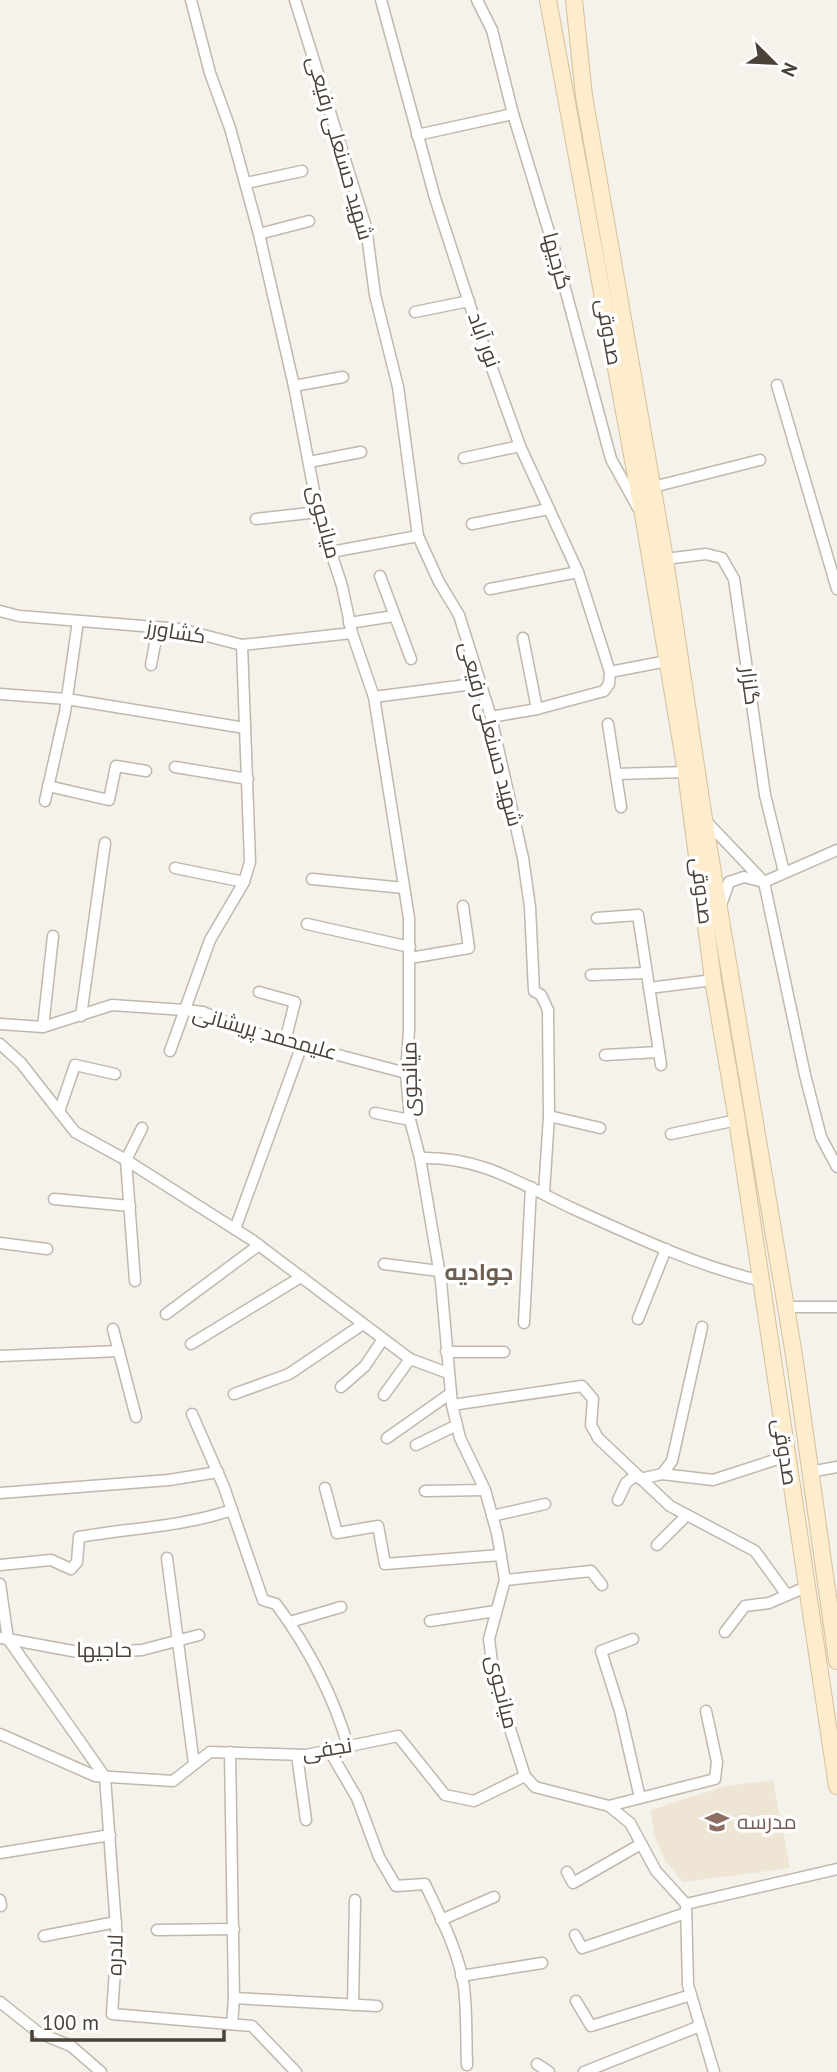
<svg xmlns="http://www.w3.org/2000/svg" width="837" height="2072" font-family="'PT Sans',Cairo,sans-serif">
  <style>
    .education { fill: #eee5d5 }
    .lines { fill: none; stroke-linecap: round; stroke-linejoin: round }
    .minor-casing { stroke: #c1b8ad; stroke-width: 13 }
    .secondary-casing { stroke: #d5c09a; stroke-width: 18 }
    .minor { stroke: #fff; stroke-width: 10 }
    .secondary { stroke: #feedcc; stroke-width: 16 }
    .labels { text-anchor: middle; stroke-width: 7; stroke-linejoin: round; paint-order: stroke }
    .street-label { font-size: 21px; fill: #4a4138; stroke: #fff }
    .education-label { font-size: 21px; fill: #785e54; stroke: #fff; text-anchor: start }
    .neighbourhood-label { font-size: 23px; font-weight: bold; fill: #6d5e50; stroke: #fff }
  </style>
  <rect width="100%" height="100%" fill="#f5f1eb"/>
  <polygon class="education" points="773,1780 790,1868 683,1882 664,1859 654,1834 651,1810 726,1786"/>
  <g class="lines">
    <g class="minor-casing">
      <g id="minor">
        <polyline points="191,0 210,73 230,128 259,234 294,386 318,512 342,586 352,633 374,697 409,918 409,1030 406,1073 410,1120 420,1158 441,1281 452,1405 460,1438 485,1490 497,1533 505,1580 489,1639 494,1678 525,1776 535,1787 609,1806 630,1823 656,1871 686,1904 688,1985 714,2072"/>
        <polyline points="295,0 366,227 375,295 398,387 418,536 439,582 459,615 491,717 523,858 530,907 534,991 541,995 548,1010 549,1116 544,1193"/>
        <polyline points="381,0 435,198 476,324 520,446 578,572 610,672"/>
        <polyline points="477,0 492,30 513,114 556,255 611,459 638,508"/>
        <polyline points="417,135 513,114"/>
        <polyline points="246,183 302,171"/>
        <polyline points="259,234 309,221"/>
        <polyline points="415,312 469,301"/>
        <polyline points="777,385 837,589"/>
        <polyline points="294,386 343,377"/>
        <polyline points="464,458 520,446"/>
        <polyline points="309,462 361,452"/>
        <polyline points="653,487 760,460"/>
        <polyline points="256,519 318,512"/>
        <polyline points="472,524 549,509"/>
        <polyline points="331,552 418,536"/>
        <polyline points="665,559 706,554 722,558 734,579 765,795 784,872"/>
        <polyline points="380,576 411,659"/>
        <polyline points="490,589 578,572"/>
        <polyline points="0,611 19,616 180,629 242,645 352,633"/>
        <polyline points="349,623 394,616"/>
        <polyline points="523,638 537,709"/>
        <polyline points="151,665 158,628"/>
        <polyline points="0,694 67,699 245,728"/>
        <polyline points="374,697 481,683"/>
        <polyline points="491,717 537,709 604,691 609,684 610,672 667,661"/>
        <polyline points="608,724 621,807"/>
        <polyline points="175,767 248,779"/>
        <polyline points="616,774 686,772"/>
        <polyline points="48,786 109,800 116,766 146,771"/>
        <polyline points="45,801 65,712 78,621"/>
        <polyline points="704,819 764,882 805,1075 821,1137 837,1167"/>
        <polyline points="175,868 244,882"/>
        <polyline points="312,879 404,888"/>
        <polyline points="721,905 729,882 744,877 764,882 837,850"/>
        <polyline points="597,918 638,915 661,1065"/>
        <polyline points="307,924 410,947"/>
        <polyline points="410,958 469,948 463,906"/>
        <polyline points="591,975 646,973"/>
        <polyline points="649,988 713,980"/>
        <polyline points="259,992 295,1002 285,1041"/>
        <polyline points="81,1016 105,843"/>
        <polyline points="0,1024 43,1027 112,1005 184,1010 203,1012 244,1030 406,1073"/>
        <polyline points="43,1027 53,936"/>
        <polyline points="0,1044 21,1063 75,1132 126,1160 252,1240 410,1359 448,1373"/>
        <polyline points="170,1051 210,940 244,882 250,862 242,645"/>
        <polyline points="605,1055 659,1052"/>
        <polyline points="59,1112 75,1065 115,1074"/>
        <polyline points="375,1113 410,1120"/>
        <polyline points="549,1116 600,1128"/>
        <polyline points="671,1134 737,1120"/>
        <path d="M420,1158C482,1156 522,1185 576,1210C636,1237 697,1266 762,1281"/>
        <polyline points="54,1199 130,1206"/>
        <polyline points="235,1229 302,1045"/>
        <polyline points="0,1243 47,1249"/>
        <polyline points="384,1264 439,1271"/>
        <polyline points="135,1281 126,1160 142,1128"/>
        <polyline points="786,1307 837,1307"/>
        <polyline points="166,1314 259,1245"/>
        <polyline points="638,1319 666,1249"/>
        <polyline points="524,1323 531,1187"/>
        <polyline points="113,1329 136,1417"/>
        <polyline points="191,1344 301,1277"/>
        <polyline points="446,1352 504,1352"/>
        <polyline points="0,1356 119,1351"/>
        <polyline points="341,1387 365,1366 383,1339"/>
        <polyline points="234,1394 289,1374 363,1324"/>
        <polyline points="384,1395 410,1359"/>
        <polyline points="452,1405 582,1386 593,1399 591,1425 598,1438 670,1506 755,1551 787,1595"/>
        <path d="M192,1414L224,1487L263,1600L276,1604C308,1647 333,1695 348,1746"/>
        <polyline points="387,1438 451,1393"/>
        <polyline points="416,1445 457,1425"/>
        <polyline points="810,1472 837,1467"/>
        <polyline points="662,1474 713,1480 787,1456"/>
        <polyline points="640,1479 662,1474 672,1461 702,1327"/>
        <polyline points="325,1488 337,1533 378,1526 385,1564 501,1555"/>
        <polyline points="425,1491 485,1490"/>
        <polyline points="0,1493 169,1480 218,1472"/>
        <polyline points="618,1500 626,1483 636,1475"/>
        <polyline points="492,1516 545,1504"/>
        <polyline points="657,1545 687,1515"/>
        <polyline points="167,1558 194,1764"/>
        <path d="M0,1565L51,1560L71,1569L77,1562L79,1537C130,1528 181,1527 232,1510"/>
        <polyline points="505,1580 591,1571 602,1585"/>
        <polyline points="0,1584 8,1639 0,1638"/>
        <polyline points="430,1621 496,1611"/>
        <polyline points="290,1622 341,1607"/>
        <polyline points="725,1632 745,1606 769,1603 806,1587"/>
        <polyline points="8,1639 83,1653 142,1650 199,1635"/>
        <polyline points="8,1639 105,1777"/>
        <polyline points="633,1639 601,1651 620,1711 640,1798"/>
        <polyline points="0,1734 95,1776 173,1781 210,1752 306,1755 398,1736 445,1795 474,1801 525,1776"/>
        <path d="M329,1750L357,1798L379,1857L396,1886L425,1884C440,1916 459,1952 464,1987C467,2013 466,2039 467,2065"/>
        <polyline points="230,1752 234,1998 232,2024"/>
        <polyline points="297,1755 306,1820"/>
        <polyline points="105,1777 117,1941 112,2014 252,2026 296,2072"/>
        <polyline points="609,1806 715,1779 717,1762 706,1711"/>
        <polyline points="0,1853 110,1835"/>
        <polyline points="567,1872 573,1883 641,1844"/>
        <polyline points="0,1900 1,1906"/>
        <polyline points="686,1904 837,1869"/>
        <polyline points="441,1920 494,1897"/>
        <polyline points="157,1930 234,1929"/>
        <polyline points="575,1935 582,1948 686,1913"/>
        <polyline points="44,1936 116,1922"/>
        <polyline points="461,1976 542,1963"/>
        <polyline points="234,1998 377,2006"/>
        <polyline points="576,2001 591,2026 691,1995"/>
        <polyline points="0,2002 39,2033 71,2046 101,2072"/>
        <polyline points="353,2005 355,1900"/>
        <polyline points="537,2064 549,2072"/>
        <polyline points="584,2072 700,2026"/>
      </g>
    </g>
    <g class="secondary-casing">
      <g id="secondary">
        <polyline points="548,0 644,520 686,772 713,980 737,1120 837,1786"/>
        <polyline points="574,0 584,96 665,559 704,819 794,1355 837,1661"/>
      </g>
    </g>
    <use href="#minor" class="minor"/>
    <use href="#secondary" class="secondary"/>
  </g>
  <defs>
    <g id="school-bare" transform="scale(1.89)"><path d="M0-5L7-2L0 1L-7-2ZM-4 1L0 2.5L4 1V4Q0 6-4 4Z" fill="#8d6e63" stroke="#fff" stroke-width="2.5" paint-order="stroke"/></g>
  </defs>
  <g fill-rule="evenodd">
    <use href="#school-bare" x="717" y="1822"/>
  </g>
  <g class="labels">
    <g class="street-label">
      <text transform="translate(340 148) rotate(74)" y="7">شهید حسنعلی رفیعی</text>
      <text transform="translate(557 261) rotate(75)" y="7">گرجیها</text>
      <text transform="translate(609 332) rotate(80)" y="7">صدوقی</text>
      <text transform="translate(484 340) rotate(70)" y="7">نور آباد</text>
      <text transform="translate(324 522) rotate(75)" y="7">میانجوی</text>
      <text transform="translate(176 632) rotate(9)" y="7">کشاورز</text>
      <text transform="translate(750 686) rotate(83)" y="7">گلزار</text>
      <text transform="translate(491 734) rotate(75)" y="7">شهید حسنعلی رفیعی</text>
      <text transform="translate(702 891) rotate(83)" y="7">صدوقی</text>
      <text transform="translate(265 1033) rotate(16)" y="7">علیمحمد پریشانی</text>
      <text transform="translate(410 1079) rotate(-91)" y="7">میانجوی</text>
      <text transform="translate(785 1452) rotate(81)" y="7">صدوقی</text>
      <text x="104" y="1657">حاجیها</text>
      <text transform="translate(502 1692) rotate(76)" y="7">میانجوی</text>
      <text transform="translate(327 1749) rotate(-9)" y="7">نجفی</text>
      <text transform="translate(115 1955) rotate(-88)" y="7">لادره</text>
    </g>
    <g class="education-label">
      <text x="737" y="1829">مدرسه</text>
    </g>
    <g class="neighbourhood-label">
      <text x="479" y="1280">جوادیه</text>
    </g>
  </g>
  <g transform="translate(774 63) rotate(114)" stroke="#ffffff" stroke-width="5" paint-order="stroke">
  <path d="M0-5L12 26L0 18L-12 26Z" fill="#4a4138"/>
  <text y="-10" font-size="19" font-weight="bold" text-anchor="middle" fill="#4a4138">N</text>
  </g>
  <path d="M32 2030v10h192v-10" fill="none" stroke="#4a4138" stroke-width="3.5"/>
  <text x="42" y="2030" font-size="21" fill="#4a4138" stroke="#ffffff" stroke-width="5" paint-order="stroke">100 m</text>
</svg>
